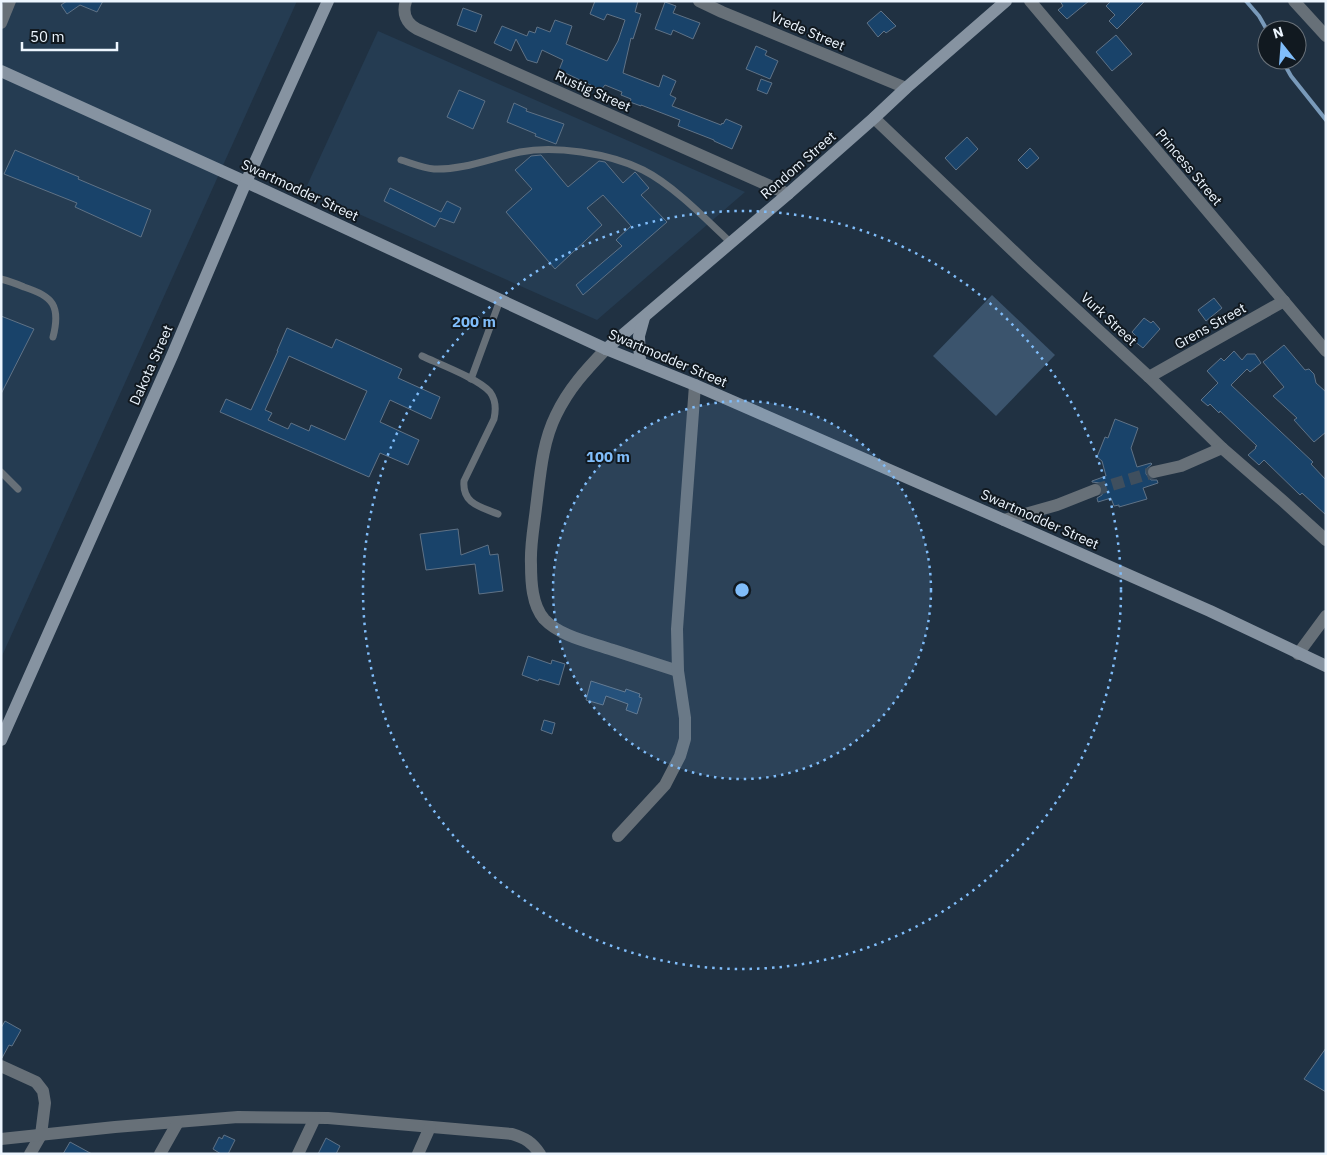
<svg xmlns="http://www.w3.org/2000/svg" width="1327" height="1155" font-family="'IBM Plex Sans',sans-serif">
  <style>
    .built { fill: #253c52 }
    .green { fill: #3b546d }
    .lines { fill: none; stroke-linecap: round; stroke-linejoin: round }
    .stream { stroke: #799aba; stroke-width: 4 }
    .building { fill: #19436a; stroke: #5f7286; fill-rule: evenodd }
    .street-tunnel { stroke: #3f4f5e; stroke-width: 12; stroke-dasharray: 12 6; stroke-linecap: butt }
    .lane { stroke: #677078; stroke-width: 7 }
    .street { stroke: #677078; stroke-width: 12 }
    .secondary { stroke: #8693a1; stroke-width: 12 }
    .ring { fill: none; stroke: #80bdfa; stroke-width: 2.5; stroke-dasharray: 2.5 5 }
    .labels { text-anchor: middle; stroke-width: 4; stroke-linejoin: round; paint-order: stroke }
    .street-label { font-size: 14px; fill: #edf6ff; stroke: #111920 }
    .centre { fill: #80bdfa; stroke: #111920; stroke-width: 2.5 }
    .ring-label { font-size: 15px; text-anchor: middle; font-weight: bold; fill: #80bdfa; stroke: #111920; stroke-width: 4; stroke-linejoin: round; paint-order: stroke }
  </style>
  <rect width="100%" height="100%" fill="#203142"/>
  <g class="built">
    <polygon points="1,1 297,1 1,658"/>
    <polygon points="378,31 745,192 597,320 305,190"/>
  </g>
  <polygon class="green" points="992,295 1055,355 996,416 933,356"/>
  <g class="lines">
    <g class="stream">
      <polyline points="1246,1 1259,16 1267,30"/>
      <polyline points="1282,60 1291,76 1326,120"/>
    </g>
  </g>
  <g class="building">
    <polygon points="67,1 103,1 97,12 80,5 67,14 61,5"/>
    <polygon points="595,1 638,1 635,12 641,14 633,39 631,38 623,73 659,87 663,75 676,81 670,95 676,98 672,106 721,125 722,123 723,124 726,119 742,126 732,149 714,141 714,140 678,126 680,120 641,105 641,106 630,102 631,99 621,95 622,92 605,85 601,90 559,70 563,60 542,50 537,63 527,60 516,39 511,51 494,43 502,26 527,36 529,31 535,33 537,27 550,32 555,20 572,26 566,44 607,61 618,41 625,20 607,14 604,20 590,14"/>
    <polygon points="1060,1 1089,1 1067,19 1058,10 1063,6"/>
    <polygon points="1111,1 1145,1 1117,29 1109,21 1115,15 1106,6"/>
    <polygon points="665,2 676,6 673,13 700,23 693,39 673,30 671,35 655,29"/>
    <polygon points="463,8 482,15 476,32 457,25"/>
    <polygon points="881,11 896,26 886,33 884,31 878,37 867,23"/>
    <polygon points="1116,35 1132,54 1112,71 1096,52"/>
    <polygon points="756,46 767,51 765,55 778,61 770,79 746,69"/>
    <polygon points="761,79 772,83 767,94 757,90"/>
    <polygon points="459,90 485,101 473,129 447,117"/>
    <polygon points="514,103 527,109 526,111 564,124 556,144 535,136 536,134 507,122"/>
    <polygon points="967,137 978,149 956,170 945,158"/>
    <polygon points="1030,148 1039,158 1027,169 1018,160"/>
    <polygon points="15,150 79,177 78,179 151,210 141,237 75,207 77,203 4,174"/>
    <polygon points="541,155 568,187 599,161 605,162 623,183 635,172 636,173 649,188 641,195 667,222 583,295 576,285 622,246 616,240 631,226 603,195 587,208 602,225 555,269 506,212 532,189 515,170 531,156"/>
    <polygon points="390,188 441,212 447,201 461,208 454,223 440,218 435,227 384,201"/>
    <polygon points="1214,298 1222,308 1206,321 1198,310"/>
    <polygon points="1,316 34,329 1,394"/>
    <polygon points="1144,318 1151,323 1153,321 1160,329 1143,348 1134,341 1137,337 1132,332"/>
    <path d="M287,328L332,348L336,339L402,369L398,378L440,397L431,419L390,400L380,422L419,440L408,465L380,453L369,477L220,412L226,399L251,410L278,351H277ZM289,356L367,391L345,440L311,425L309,431L291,423L288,429L268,420L272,413L265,410Z"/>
    <polygon points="1284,345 1305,370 1309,369 1314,374 1316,383 1326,392 1326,432 1314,442 1294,420 1297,418 1273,396 1284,387 1263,362"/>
    <polygon points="1234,351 1242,360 1247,354 1255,354 1261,363 1250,372 1247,369 1231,385 1313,462 1311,464 1326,480 1326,515 1302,493 1300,495 1264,460 1259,465 1248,455 1256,448 1255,447 1257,446 1220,411 1219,413 1210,404 1208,406 1201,400 1218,383 1207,371 1221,358 1224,361"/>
    <polygon points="1115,419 1138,428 1131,448 1137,467 1151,463 1152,464 1146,469 1146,474 1151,480 1157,480 1158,483 1143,488 1147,499 1119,507 1119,505 1114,506 1111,498 1098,502 1097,498 1102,495 1103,487 1100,483 1092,482 1092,481 1106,476 1102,461 1097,457 1105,437 1108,438"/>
    <polygon points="458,529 461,555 488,545 490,555 498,554 503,591 479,594 475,564 426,570 420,534"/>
    <polygon points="528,656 551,664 552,660 565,664 559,685 539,679 538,681 522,675"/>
    <polygon points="591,681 625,692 626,689 640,694 639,697 642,698 637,714 626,710 628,704 606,696 603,705 586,700"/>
    <polygon points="544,720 555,723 552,734 541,730"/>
    <polygon points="5,1021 21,1030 12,1046 9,1045 2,1058 1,1028"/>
    <polygon points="1326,1048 1326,1092 1304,1079"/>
    <polygon points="224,1135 235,1140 228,1154 221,1154 213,1149 219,1137 222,1139"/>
    <polygon points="326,1138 340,1146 336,1154 318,1154"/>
    <polygon points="70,1142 92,1154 63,1154"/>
  </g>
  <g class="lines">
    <polyline class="street-tunnel" points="1095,490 1154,472"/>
    <g class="lane">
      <path d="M401,160C411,163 423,168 434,169C464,170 491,158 520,152C541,148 560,149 581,152C602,155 623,160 643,170C673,185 706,219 731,243"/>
      <path d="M1,279C9,281 17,284 24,287C53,296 61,306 53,337"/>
      <path d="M422,356C439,364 479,379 490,392C496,400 496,410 494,419L464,481C462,504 481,507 498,514"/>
      <polyline points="471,379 500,300"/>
      <polyline points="1,472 18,489"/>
    </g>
    <g class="street">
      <path d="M406,1C402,13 406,23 417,29L788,194"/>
      <polyline points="699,1 722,12 906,88"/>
      <polyline points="1030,1 1326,351"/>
      <polyline points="1294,1 1326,36"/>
      <polyline points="1,23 10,1"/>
      <polyline points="874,118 1029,266 1149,377 1222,448 1283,501 1326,540"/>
      <path d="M606,349C586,370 569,388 556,415C542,443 540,477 536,508C534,526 530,546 531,564C531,582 532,605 544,619C561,637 590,642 613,650C635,657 656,664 678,671"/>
      <polyline points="1149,377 1284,301"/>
      <polyline points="1154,472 1181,466 1222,448"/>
      <polyline points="1004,520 1057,505 1095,490"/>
      <polyline points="1298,654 1326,616"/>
      <polyline points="618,836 665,785 680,756 685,739 685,718 678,671 677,629 695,385"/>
      <polyline points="1,1066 36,1082 43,1091 45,1103 41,1135 30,1154"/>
      <path d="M1,1139L115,1127L238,1117L328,1118L512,1134C525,1138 532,1142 540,1154"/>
      <polyline points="160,1154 178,1122"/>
      <polyline points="298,1154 315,1118"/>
      <polyline points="418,1154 430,1127"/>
    </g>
    <g class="secondary">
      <polyline points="1,71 246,182 606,349 695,385 1004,520 1210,611 1326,666"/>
      <polyline points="606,349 788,194 874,118 906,88 1006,1"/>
      <polyline points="640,362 639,336 644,318"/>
      <polyline points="1,740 172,356 246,182 328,1"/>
    </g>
  </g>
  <circle cx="742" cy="590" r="189" fill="#80bdfa" fill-opacity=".12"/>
  <g class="ring">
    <circle cx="742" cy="590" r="189"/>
    <circle cx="742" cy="590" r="379"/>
  </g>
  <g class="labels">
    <g class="street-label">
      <text transform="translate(808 31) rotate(23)" y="5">Vrede Street</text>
      <text transform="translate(593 91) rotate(24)" y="5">Rustig Street</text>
      <text transform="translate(798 165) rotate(-41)" y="5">Rondom Street</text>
      <text transform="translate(1189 167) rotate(50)" y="5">Princess Street</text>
      <text transform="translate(300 190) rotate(25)" y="5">Swartmodder Street</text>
      <text transform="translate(1109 319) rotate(43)" y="5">Vurk Street</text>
      <text transform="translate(1210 326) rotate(-29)" y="5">Grens Street</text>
      <text transform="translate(668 358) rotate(23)" y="5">Swartmodder Street</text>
      <text transform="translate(151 365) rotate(-66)" y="5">Dakota Street</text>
      <text transform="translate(1040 519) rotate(24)" y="5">Swartmodder Street</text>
    </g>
  </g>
  <circle cx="742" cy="590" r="8" class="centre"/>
  <g class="ring-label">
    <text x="474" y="327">200 m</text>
    <text x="608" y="462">100 m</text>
  </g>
  <rect width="1327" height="1155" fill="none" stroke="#edf6ff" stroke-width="5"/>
  <g transform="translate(1282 45) rotate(343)"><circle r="24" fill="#111920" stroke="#697179"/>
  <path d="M0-4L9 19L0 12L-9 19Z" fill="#80bdfa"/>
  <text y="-8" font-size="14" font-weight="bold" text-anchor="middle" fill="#edf6ff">N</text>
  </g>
  <path d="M22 42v8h95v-8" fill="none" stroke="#edf6ff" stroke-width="2.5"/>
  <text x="30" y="42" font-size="15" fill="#edf6ff" stroke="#111920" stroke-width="4" paint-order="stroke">50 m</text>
</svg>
